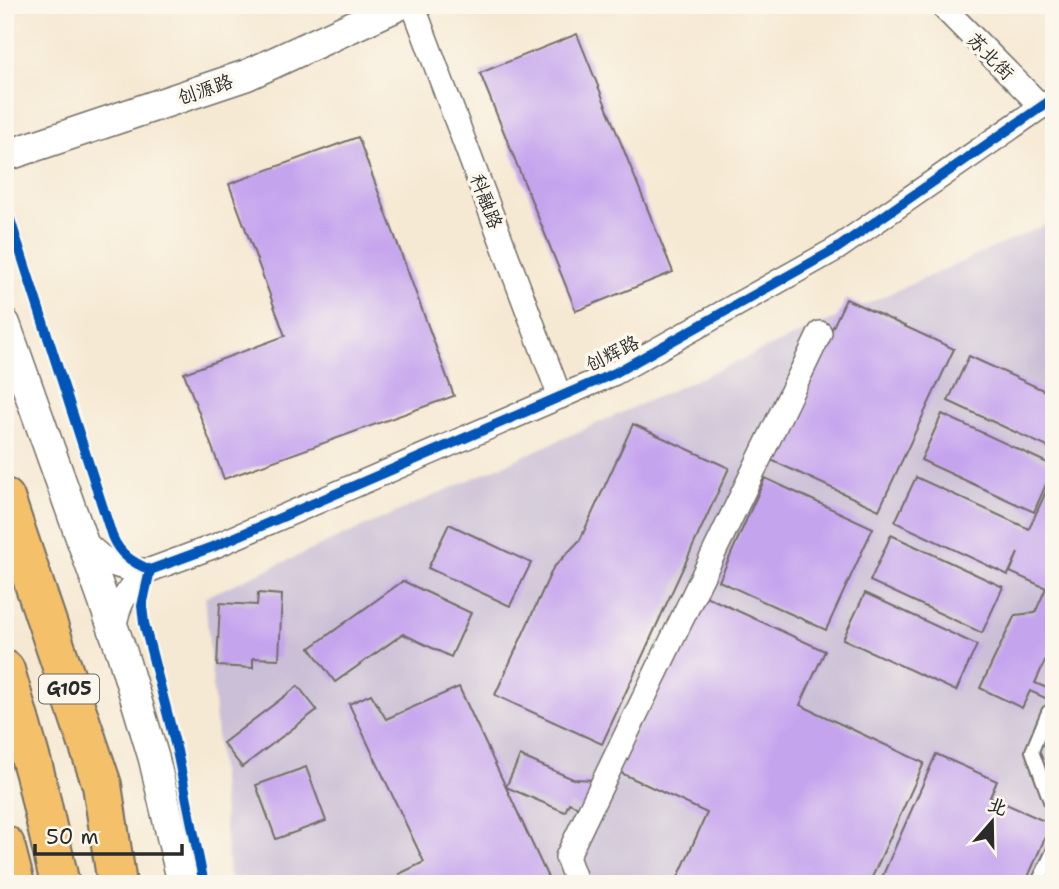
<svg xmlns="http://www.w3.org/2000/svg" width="1059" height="889" font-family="'Shantell Sans','LXGW WenKai TC',sans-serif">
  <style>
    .industrial { fill: #cabfd6 }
    .building { fill: #c5a4ee }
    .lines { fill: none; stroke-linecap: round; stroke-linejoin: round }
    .service-casing { stroke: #726e66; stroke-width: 16 }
    .minor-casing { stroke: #726e66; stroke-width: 26 }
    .tertiary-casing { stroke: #726e66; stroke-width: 33 }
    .trunk-casing { stroke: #726e66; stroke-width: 42 }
    .motorway-casing { stroke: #726e66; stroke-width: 42 }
    .service { stroke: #fff; stroke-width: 12 }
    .minor { stroke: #fff; stroke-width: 23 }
    .tertiary { stroke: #fff; stroke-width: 30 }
    .trunk { stroke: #f4c16b; stroke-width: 38 }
    .motorway { stroke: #f4c16b; stroke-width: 38 }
    .cycleway-casing { stroke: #fbf7ec; stroke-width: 15 }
    .cycleway { stroke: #0057b8; stroke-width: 10 }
    .labels { text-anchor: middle; stroke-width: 7; stroke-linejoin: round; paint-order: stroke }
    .shield { fill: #fbf7ec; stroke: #696865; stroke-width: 2 }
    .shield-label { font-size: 18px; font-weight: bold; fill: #2b2b2b }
    .street-label { font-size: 19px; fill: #2b2b2b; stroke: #fbf7ec }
  </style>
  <rect width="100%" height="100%" fill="#fbf7ec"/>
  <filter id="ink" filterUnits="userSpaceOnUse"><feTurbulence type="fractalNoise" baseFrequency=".0143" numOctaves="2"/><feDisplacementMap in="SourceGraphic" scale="14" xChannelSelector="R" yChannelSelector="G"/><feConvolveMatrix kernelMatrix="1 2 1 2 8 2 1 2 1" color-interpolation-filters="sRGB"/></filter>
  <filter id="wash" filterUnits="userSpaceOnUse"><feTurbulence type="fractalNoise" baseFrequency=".00686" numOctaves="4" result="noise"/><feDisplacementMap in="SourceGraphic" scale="28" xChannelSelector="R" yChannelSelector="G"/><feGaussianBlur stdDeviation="1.57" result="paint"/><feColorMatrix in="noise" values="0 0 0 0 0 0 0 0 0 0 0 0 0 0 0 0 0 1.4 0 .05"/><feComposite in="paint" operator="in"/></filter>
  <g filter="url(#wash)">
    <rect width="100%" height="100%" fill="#f6e9d3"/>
    <polygon class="industrial" points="1054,221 1054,884 230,884 205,597"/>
    <g id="blocks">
      <g class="building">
        <polygon points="577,34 673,272 576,311 480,73"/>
        <polygon points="358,137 454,396 224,479 184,373 285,336 229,184"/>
        <polygon points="846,299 954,349 879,510 771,460"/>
        <polygon points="969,356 1054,395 1054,450 948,401"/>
        <polygon points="942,414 1054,466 1034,512 921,460"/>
        <polygon points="633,424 729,468 602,744 495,695 553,568 580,540"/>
        <polygon points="1054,474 1054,641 1035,683 1054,691 1054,702 1030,691 1022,708 980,688 1015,615 1035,613 1046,588 1010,572 1018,553 1008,575 895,522 916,477 1029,529"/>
        <polygon points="765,478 873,528 826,630 719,581"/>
        <polygon points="449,524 531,563 510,606 428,568"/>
        <polygon points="891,535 1003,587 982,633 870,581"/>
        <polygon points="403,581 471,613 451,657 403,634 335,682 310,648"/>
        <polygon points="258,593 282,595 279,659 253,658 253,668 217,666 220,603 257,605"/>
        <polygon points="865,593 977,645 956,691 843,639"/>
        <polygon points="701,594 825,651 800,705 924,763 869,884 675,884 707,813 619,772"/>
        <polygon points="298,686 317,710 242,767 223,743"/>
        <polygon points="459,687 504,783 551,884 402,884 399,874 424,862 349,704 371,694 386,719"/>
        <polygon points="936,754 997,781 990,797 1051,824 1025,884 879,884"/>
        <polygon points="520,756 573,779 598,780 585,810 569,803 565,812 506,787"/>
        <polygon points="306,767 326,821 276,839 256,785"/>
      </g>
    </g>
  </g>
  <g filter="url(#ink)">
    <use href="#blocks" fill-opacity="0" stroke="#726e66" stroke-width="2"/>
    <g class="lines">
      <g class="service-casing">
        <g id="service">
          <polyline points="1054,710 1048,712 1032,751 1054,812"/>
          <polyline points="1037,884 1054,849"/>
        </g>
      </g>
      <g class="minor-casing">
        <g id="minor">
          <polyline points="413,5 560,397"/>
          <polyline points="941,5 1042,107"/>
          <path d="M83,540C106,563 116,571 150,570C128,586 118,603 114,630"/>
          <polyline points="150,570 215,546 615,373 836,249 1054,98"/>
          <polyline points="577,884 567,857 820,333"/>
        </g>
      </g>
      <g class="tertiary-casing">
        <g id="tertiary">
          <polyline points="5,156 247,75 399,5"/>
          <polyline points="5,324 122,653 154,759 183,884"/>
        </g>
      </g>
      <g class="trunk-casing">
        <polyline id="trunk" points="5,498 102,785 117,884"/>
      </g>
      <g class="motorway-casing">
        <g id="motorway">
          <polyline points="5,670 35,774 60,884"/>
          <polyline points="5,845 15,884"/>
        </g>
      </g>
      <use href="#service" class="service"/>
      <use href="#minor" class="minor"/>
      <use href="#tertiary" class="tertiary"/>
      <use href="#trunk" class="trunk"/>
      <use href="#motorway" class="motorway"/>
      <g class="cycleway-casing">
        <g id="cycleway">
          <path d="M5,204L112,536C120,555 132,562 150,570L142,606L144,623L177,751L204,884"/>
          <polyline points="150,570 215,546 615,373 836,249 1054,98"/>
        </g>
      </g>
      <use href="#cycleway" class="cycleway"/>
    </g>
  </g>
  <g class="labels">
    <rect class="shield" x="39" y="674.5" width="60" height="29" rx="5"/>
    <g class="shield-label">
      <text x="69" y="695">G105</text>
    </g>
    <g class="street-label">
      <text transform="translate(991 56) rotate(45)" y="7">苏北街</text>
      <text transform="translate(205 89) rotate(-19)" y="7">创源路</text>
      <text transform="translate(487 201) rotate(69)" y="7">科融路</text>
      <text transform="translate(612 353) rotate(-27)" y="7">创辉路</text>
    </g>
  </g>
  <rect width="1059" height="889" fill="none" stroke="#fbf7ec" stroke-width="28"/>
  <g transform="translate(992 822) rotate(20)" stroke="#fbf7ec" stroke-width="5" paint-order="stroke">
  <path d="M0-5L12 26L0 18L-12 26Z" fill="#2b2b2b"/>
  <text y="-10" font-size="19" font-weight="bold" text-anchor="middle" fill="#2b2b2b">北</text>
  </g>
  <path d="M35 844v10h147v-10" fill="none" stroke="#2b2b2b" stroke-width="3.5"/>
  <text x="46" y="844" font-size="21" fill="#2b2b2b" stroke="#fbf7ec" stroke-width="5" paint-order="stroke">50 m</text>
</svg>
